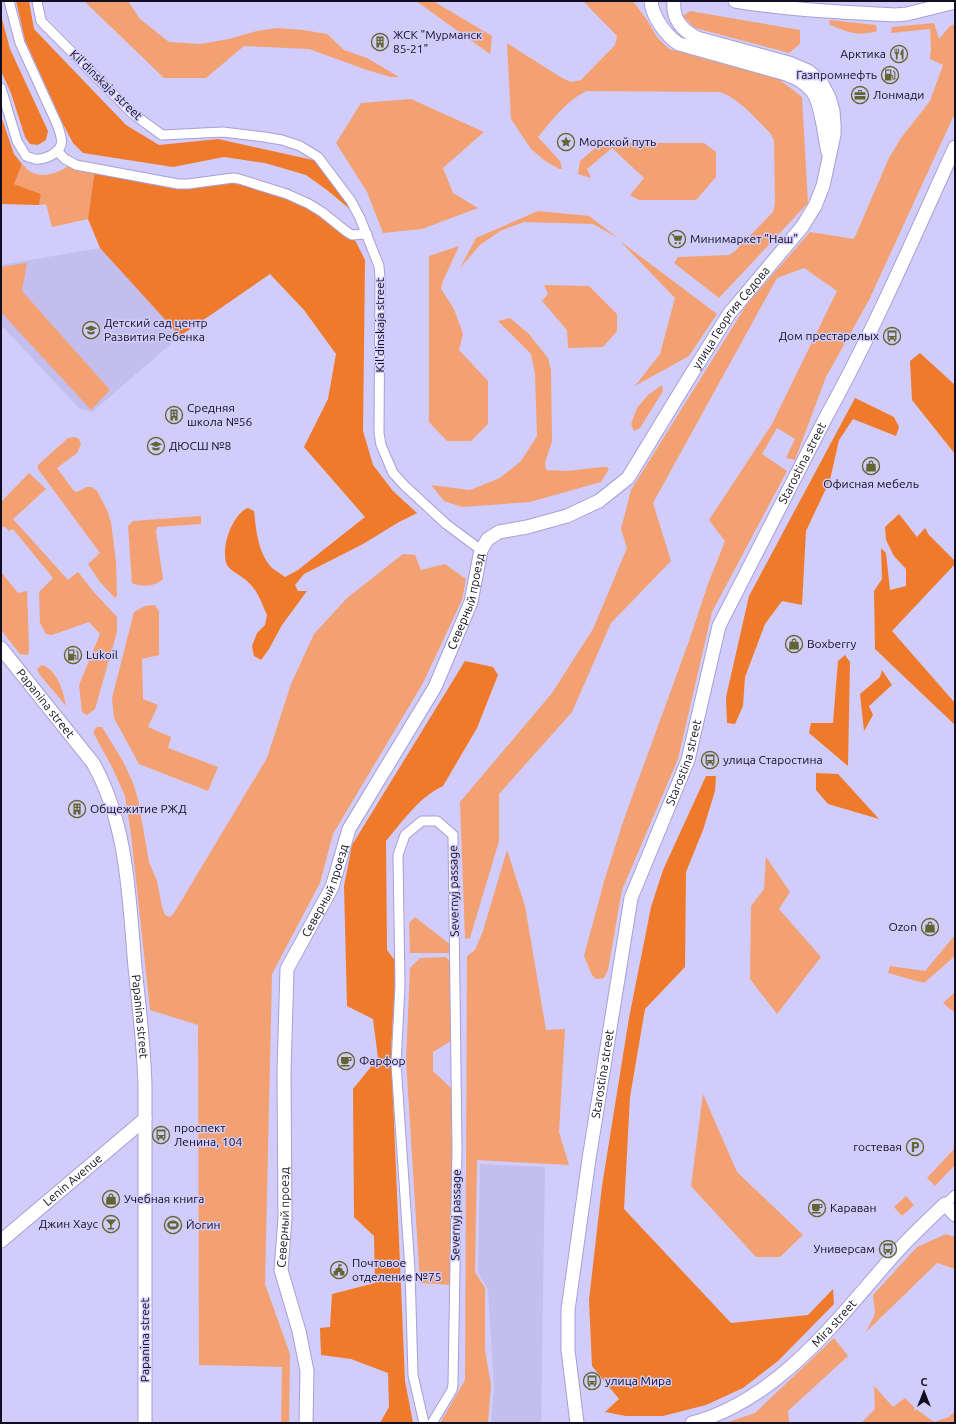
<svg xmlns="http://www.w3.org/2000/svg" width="956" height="1424" font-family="Ubuntu,sans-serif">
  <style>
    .built { fill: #c4beee }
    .green { fill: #f3a172 }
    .forest { fill: #ef7a2b }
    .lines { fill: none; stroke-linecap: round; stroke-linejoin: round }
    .street-casing { stroke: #a6a0d5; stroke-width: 11 }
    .secondary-casing { stroke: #a6a0d5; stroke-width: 15 }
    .street { stroke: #fff; stroke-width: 9 }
    .secondary { stroke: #fff; stroke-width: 13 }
    .labels { text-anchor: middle; stroke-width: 3; stroke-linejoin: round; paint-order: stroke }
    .poi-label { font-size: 12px; fill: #110e21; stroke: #d1ccf9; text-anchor: start }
    .street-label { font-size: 12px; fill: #110e21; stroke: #d1ccf9 }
  </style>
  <rect width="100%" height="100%" fill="#d1ccf9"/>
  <g class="built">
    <polygon points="100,248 180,336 92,412 80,409 1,325 1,265"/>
    <polygon points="480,1164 545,1167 541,1423 491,1423 494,1387 488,1290 478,1272"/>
  </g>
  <g class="green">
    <polygon points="84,1 128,1 140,19 169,42 200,44 229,39 257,31 277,28 303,30 327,34 344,50 367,58 399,77 391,77 367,70 309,49 244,46 206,78 164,78"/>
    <polygon points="410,1 433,1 492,36 490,54 416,1"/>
    <path d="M583,1H633L647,20L657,37L669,49L779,79L802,97L808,203L719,298L674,263L678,257L729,255L735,251L773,212L775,204L774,141L771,134C757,120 739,98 720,92L587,91C566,100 552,121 538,137L560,161L562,169H559L544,160L531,149L511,119L507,43L562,78L571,82L581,80L615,45L617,36Z"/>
    <polygon points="690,11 800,30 800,44 789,53 695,28 683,16"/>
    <path d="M829,20L876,25L877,31C857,37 849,32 830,25Z"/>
    <polygon points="934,23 939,39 950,26 955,24 955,113 869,300 826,377 795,460 786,458 795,439 777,428 762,454 787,471 712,612 678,759 622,890 608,970 604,978 596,979 592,975 584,956 605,878 624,819 689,641 708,584 725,541 709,520 772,424 837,291 804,268 777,278 653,503 671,561 611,623 572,712 499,794 499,841 470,938 465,939 460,802 552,693 593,629 627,548 621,529 631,490 747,304 810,232 854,239 889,158 901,138 930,101 943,65 930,59 931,49 930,29 891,33 892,27"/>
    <polygon points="411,99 484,132 443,168 453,193 478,208 422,229 383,233 367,192 336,143 361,103"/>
    <polygon points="601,143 704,143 716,152 716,177 696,200 639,200 630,195 644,178 612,148 587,169 591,178 578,174 580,161"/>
    <path d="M75,162L95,168L88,219L52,227L46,204L39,205L41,194L14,184L22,164C25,166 28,171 31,172C47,180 62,170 75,162Z"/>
    <polygon points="538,211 589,216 618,238 593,224 524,222 500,231 480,245 460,268 476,238"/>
    <polygon points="620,241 717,314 689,356 635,386 660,354 675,298"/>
    <polygon points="459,246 443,281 441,289 454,309 463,334 459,350 488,381 488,424 471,441 447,441 429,422 429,256"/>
    <polygon points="27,263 22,291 110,390 91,410 1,312 1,267"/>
    <polygon points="544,285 589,286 617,314 617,331 603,347 568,348 567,330 542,301 548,294"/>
    <polygon points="510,318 529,334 548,358 551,370 552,441 545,463 546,470 567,471 602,467 607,467 609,469 601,482 530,502 462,507 444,501 431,485 470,490 500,478 521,461 537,436 535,374 531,354 498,321"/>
    <polygon points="662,385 663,391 640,428 634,431 631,424 637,408 648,395"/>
    <polygon points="75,437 79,439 81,444 77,453 57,468 74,491 77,492 87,487 92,487 97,491 107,510 111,522 116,562 117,596 115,598 100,582 88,564 100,553 38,469 38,465 68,438"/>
    <polygon points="29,473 46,489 13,519 68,580 78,572 93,591 117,617 117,632 95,709 87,715 82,712 79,685 100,634 89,622 52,635 46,634 40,623 39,592 53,578 13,529 9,531 4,526 1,528 1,502"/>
    <path d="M201,516V524L157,527L156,532L163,579C155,587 141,587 132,583L128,526L133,521Z"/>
    <polygon points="403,554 415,555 421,570 445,564 466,579 462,600 423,683 333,834 320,883 272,974 265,1284 290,1354 289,1423 281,1423 282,1367 199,1365 198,1025 150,1010 131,834 125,796 112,767 94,734 94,730 97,727 102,727 124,763 133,783 138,799 149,862 157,881 162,907 165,915 170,917 174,913 267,758 291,684 314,634 347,598"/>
    <polygon points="1,572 18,593 27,591 29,648 28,655 20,654 1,630"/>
    <polygon points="155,605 159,611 159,655 142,659 143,699 158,705 148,727 171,737 168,748 218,767 208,791 139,764 114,718 112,698 134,612 145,606"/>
    <path d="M42,665C58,671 63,691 66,706L40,675L37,669Z"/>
    <polygon points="507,850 525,906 546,1030 565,1029 559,1132 569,1165 477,1160 475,1272 485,1288 485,1350 491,1385 488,1423 440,1423 465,1380 467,956 475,950 483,931"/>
    <polygon points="766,857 790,892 779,909 821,957 777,1014 750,979 751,906 764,889"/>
    <polygon points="415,917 452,946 452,953 410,953 409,923"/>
    <polygon points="955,935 955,956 924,983 888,973 890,966 925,971"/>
    <polygon points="446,957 452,965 454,1039 433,1052 433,1071 454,1091 453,1285 420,1283 406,1060 410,968 420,958"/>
    <polygon points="955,992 955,1013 943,1003"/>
    <polygon points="703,1094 737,1172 803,1235 780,1257 756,1257 691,1186"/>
    <polygon points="955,1148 955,1165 935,1186 927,1178"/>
    <polygon points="906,1196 914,1205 902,1216 894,1207"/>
    <polygon points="946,1234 955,1237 955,1269 937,1263 866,1332 875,1314 873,1295 917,1247"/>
    <polygon points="834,1338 848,1356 788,1411 789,1423 725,1423 755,1413"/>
    <polygon points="874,1386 893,1407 905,1398 916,1409 934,1422 949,1417 955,1411 955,1423 861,1423 875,1409"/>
  </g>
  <g class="forest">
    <polygon points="16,1 29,1 34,29 126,125 159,145 218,139 322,162 350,200 351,210 327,190 306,175 265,163 224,157 173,167 83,153 73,143 63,124 25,40"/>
    <polygon points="1,15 10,49 48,131 46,140 38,145 30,144 25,137 11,93 1,71"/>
    <polygon points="1,116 14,154 22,164 14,184 41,194 39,205 1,204"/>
    <path d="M95,168L170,183L225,175L266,184L301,195L342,224L356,242L365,260L363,431L373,465L393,491L417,513L399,522L363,544L304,574L295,585L298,591H307L282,625L269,649L261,660L254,656L252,646L257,633L265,625L267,615C262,604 258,591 249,583C244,577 230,571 227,565C220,549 232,514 248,508L254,511C256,530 258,553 272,568C276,571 281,574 285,577L298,570L365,517L304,447L328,399L336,354L304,310L270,274L180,336L100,248L88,219Z"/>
    <polygon points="920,353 955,385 955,454 912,400 910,361"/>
    <polygon points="855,398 894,417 899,427 896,436 853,419 839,440 830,480 806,531 802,605 782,601 765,624 745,677 743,706 735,724 727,723 726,697 749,596"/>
    <polygon points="899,514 917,537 925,528 929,535 955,561 955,564 892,631 955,703 955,725 875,649 874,591 882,579 881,548 886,553 890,590 906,586 906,569 894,556 886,540 885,527"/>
    <polygon points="845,655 850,662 848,766 809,733 811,723 833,723 838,661"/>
    <path d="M465,661L493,667L498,675L477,728L443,786C419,797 403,821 386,841L387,950L396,962L391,1053L405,1381L413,1423H380L389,1407L388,1373L351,1359L321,1355L320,1328L330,1327L332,1294L375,1283L374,1236L354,1217L353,1089L378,1058L373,1019L347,1006L344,886L352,845Z"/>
    <polygon points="882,670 892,685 869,706 873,715 864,731 860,694 880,677"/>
    <polygon points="816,773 838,774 879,819 828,804 816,790"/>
    <polygon points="706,776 716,776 715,791 703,830 686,872 685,967 645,1009 630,1097 624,1209 731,1323 808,1315 833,1289 834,1304 778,1361 743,1388 706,1405 663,1416 626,1416 605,1412 619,1399 592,1366 589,1300 602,1186 629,1018 651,907 663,870"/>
  </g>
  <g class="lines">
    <g class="street-casing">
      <g id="street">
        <polyline points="37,1 41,21 132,113 162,135 223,132 264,137 282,140 300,146 318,157 351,201 360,218 379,266 380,278 379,433 381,445 393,473 405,486 446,524 481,550"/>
        <path d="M1,88L17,141L26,156C28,157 32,158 35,159C44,160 58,154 61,145C63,139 59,130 57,124L20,43L9,1"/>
        <polyline points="57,151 65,159 76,165 178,184 188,184 233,178 239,179 287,194 309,204 322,212 347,232 352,235 367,234"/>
        <polyline points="945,1204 955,1195"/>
        <polyline points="424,1423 413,1375 410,1270 396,1064 400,986 398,855 405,835 422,821 437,821 453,835 457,1149 453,1384 452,1390 432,1423"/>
      </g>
    </g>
    <g class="secondary-casing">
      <g id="secondary">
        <path d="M651,1C652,16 666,36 679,44L786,74C796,78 805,82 812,91C822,103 824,136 828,152"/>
        <path d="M735,1C788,10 841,12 895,15L907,14L955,2"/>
        <path id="s1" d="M1,648L93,763C128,825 129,899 135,967C139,1007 144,1046 145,1086V1423"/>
        <path id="s2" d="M1,1241L145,1119"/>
        <path id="s3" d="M306,1423L307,1371L299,1331L281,1270L285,1218L284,1072L287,969L332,887L349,829L435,687L471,602L481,550L488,539L499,532L527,527L567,516L599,501L628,478L684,386L729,314L802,227L815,206L823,186L834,135V124L833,111L829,97L821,82L808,71L789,63L697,38C682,30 672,19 674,1"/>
        <path id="s4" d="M577,1423L568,1350V1310L589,1159L631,898L688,760L719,626L826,417C874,330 914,237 955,147"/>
        <path id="s5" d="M692,1423C778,1400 837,1320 893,1256C909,1238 927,1221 945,1204L955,1215"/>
      </g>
    </g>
    <use href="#street" class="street"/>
    <use href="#secondary" class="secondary"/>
  </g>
  <defs>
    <g id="building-ring" transform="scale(0.9)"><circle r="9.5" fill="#d1ccf9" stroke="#626431" stroke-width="1.5"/><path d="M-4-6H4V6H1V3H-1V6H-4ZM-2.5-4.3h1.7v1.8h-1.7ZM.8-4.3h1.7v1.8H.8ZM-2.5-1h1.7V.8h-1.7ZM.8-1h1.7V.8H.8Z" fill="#626431"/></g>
    <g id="restaurant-ring" transform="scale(0.9)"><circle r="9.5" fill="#d1ccf9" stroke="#626431" stroke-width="1.5"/><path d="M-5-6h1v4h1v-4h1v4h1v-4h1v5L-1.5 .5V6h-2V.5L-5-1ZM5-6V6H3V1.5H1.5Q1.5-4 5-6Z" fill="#626431"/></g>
    <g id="fuel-ring" transform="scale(0.9)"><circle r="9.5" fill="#d1ccf9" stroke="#626431" stroke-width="1.5"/><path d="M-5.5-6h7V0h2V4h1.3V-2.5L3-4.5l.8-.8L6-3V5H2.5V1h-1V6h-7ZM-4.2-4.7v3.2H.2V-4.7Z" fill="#626431"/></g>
    <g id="office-ring" transform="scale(0.9)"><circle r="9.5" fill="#d1ccf9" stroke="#626431" stroke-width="1.5"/><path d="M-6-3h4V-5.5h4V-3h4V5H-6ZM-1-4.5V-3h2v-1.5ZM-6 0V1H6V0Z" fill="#626431"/></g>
    <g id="sight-ring" transform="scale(0.9)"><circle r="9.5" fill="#d1ccf9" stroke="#626431" stroke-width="1.5"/><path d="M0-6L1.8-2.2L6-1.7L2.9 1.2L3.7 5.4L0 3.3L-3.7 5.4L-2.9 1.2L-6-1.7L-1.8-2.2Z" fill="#626431"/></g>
    <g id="supermarket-ring" transform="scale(0.9)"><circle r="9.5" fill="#d1ccf9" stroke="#626431" stroke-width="1.5"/><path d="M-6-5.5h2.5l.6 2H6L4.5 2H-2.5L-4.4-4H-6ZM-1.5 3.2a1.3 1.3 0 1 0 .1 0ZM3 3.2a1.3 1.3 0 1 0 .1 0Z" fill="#626431"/></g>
    <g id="school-ring" transform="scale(0.9)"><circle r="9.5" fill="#d1ccf9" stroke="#626431" stroke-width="1.5"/><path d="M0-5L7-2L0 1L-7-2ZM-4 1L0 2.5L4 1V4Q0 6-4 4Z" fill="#626431"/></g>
    <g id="bus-ring" transform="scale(0.9)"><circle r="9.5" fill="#d1ccf9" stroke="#626431" stroke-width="1.5"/><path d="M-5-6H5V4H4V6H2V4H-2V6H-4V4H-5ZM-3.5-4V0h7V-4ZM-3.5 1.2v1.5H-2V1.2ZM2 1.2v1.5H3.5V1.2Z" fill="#626431"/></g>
    <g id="shop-ring" transform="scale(0.9)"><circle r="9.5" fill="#d1ccf9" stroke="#626431" stroke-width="1.5"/><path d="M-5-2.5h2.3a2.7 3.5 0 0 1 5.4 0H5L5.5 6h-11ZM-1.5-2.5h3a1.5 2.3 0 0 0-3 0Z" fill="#626431"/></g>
    <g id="cafe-ring" transform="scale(0.9)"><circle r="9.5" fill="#d1ccf9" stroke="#626431" stroke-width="1.5"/><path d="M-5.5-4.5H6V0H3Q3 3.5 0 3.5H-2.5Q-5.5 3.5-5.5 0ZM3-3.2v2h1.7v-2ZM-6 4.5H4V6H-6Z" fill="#626431"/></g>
    <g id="parking-ring" transform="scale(0.9)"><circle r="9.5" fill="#d1ccf9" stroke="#626431" stroke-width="1.5"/><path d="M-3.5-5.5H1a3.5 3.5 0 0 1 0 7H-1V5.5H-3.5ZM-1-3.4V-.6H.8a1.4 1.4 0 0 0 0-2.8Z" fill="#626431"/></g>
    <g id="bar-ring" transform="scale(0.9)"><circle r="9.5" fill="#d1ccf9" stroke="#626431" stroke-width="1.5"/><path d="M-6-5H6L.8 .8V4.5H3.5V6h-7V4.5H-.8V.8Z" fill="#626431"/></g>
    <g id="stadium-ring" transform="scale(0.9)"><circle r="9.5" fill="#d1ccf9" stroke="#626431" stroke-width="1.5"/><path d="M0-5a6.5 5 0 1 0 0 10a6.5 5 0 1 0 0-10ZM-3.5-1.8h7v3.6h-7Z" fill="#626431"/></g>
    <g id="civic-ring" transform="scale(0.9)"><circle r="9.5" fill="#d1ccf9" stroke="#626431" stroke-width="1.5"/><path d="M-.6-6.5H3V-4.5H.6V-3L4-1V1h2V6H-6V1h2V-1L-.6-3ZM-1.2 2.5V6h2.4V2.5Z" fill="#626431"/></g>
  </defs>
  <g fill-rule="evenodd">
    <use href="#building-ring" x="380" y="42"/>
    <use href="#restaurant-ring" x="899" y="54"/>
    <use href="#fuel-ring" x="890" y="75"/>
    <use href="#office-ring" x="860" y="95"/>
    <use href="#sight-ring" x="566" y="142"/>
    <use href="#supermarket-ring" x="677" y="239"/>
    <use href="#school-ring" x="91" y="330"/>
    <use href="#bus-ring" x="892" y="336"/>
    <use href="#building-ring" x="174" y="415"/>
    <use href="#school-ring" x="156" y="446"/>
    <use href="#shop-ring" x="871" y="466"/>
    <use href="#shop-ring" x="794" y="644"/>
    <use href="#fuel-ring" x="73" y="655"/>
    <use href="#bus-ring" x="710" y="760"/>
    <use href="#building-ring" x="77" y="809"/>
    <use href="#shop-ring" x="930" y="927"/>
    <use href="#cafe-ring" x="346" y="1061"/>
    <use href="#bus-ring" x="161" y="1135"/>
    <use href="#parking-ring" x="915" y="1147"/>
    <use href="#shop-ring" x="111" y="1199"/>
    <use href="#cafe-ring" x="817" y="1208"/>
    <use href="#bar-ring" x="111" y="1224"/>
    <use href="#stadium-ring" x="173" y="1225"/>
    <use href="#bus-ring" x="888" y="1249"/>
    <use href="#civic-ring" x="339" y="1270"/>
    <use href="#bus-ring" x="592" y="1381"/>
  </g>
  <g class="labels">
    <g class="poi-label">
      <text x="393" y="39">ЖСК "Мурманск<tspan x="393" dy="14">85-21"</tspan></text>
      <text x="886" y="58" text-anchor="end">Арктика</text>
      <text x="877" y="79" text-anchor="end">Газпромнефть</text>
      <text x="873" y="99">Лонмади</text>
      <text x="579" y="146">Морской путь</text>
      <text x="690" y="243">Минимаркет "Наш"</text>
      <text x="104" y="327">Детский сад центр<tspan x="104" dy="14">Развития Ребенка</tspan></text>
      <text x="879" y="340" text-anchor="end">Дом престарелых</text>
      <text x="187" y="412">Средняя<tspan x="187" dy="14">школа №56</tspan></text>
      <text x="169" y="450">ДЮСШ №8</text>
      <text x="871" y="488" text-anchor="middle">Офисная мебель</text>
      <text x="807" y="648">Boxberry</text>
      <text x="86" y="659">Lukoil</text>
      <text x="723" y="764">улица Старостина</text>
      <text x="90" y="813">Общежитие РЖД</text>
      <text x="917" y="931" text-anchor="end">Ozon</text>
      <text x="359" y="1065">Фарфор</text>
      <text x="174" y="1132">проспект<tspan x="174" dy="14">Ленина, 104</tspan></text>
      <text x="902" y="1151" text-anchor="end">гостевая</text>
      <text x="124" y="1203">Учебная книга</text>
      <text x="830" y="1212">Караван</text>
      <text x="98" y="1228" text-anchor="end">Джин Хаус</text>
      <text x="186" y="1229">Йогин</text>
      <text x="875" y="1253" text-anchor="end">Универсам</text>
      <text x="352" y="1267">Почтовое<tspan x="352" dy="14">отделение №75</tspan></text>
      <text x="605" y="1385">улица Мира</text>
    </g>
    <g class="street-label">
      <text transform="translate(106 85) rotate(44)" y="4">Kil'dinskaja street</text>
      <text dy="4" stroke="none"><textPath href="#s3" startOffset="1282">улица Георгия Седова</textPath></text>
      <text transform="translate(380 325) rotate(-90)" y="4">Kil'dinskaja street</text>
      <text dy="4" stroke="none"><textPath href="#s4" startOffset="1000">Starostina street</textPath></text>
      <text dy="4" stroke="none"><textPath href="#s3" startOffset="869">Северный проезд</textPath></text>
      <text dy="4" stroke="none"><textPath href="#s1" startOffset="71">Papanina street</textPath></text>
      <text dy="4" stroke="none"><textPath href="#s4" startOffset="676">Starostina street</textPath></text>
      <text dy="4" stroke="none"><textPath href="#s3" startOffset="545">Северный проезд</textPath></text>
      <text transform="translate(454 891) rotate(-91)" y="4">Severnyj passage</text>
      <text dy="4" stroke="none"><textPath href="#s1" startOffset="407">Papanina street</textPath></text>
      <text dy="4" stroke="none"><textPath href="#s4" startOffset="352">Starostina street</textPath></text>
      <text dy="4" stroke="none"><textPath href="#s2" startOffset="94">Lenin Avenue</textPath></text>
      <text transform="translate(456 1215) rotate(-89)" y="4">Severnyj passage</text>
      <text dy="4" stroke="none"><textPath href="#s3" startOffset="209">Северный проезд</textPath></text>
      <text dy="4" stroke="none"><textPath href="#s5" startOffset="176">Mira street</textPath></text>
      <text transform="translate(145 1340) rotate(-90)" y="4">Papanina street</text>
    </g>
  </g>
  <rect width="956" height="1424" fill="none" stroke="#110e21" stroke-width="4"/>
  <g transform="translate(924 1392)" stroke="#d1ccf9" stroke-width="3" paint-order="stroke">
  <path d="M0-3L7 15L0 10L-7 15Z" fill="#110e21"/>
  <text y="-6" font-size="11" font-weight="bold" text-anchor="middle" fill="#110e21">С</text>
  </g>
</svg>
